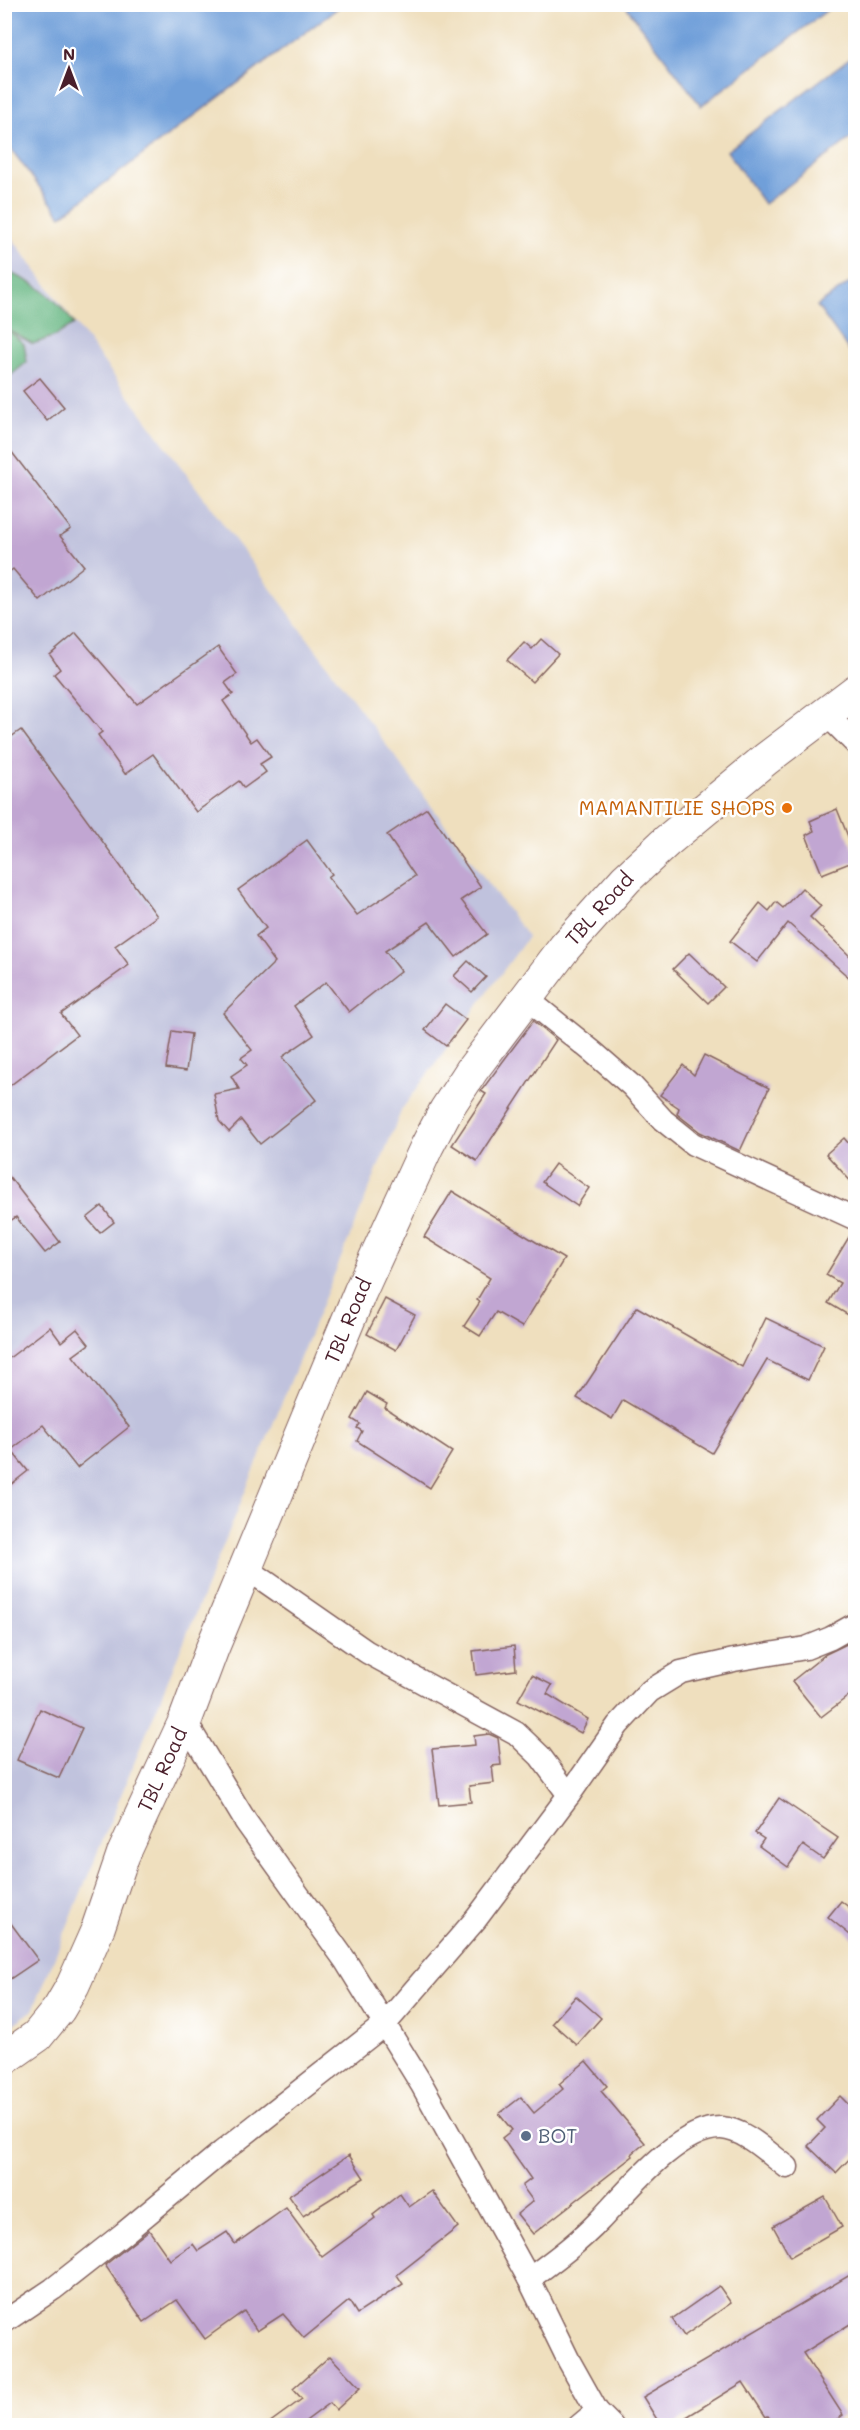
<svg xmlns="http://www.w3.org/2000/svg" width="860" height="2430" font-family="Mali,sans-serif">
  <style>
    .industrial { fill: #c0c2dd }
    .forest { fill: #64b580; stroke: #576a56; stroke-width: 1.5 }
    .water { fill: #709fd9; stroke: #5d5f82; stroke-width: 1.5 }
    .building { fill: #c1a6d2 }
    .lines { fill: none; stroke-linecap: round; stroke-linejoin: round }
    .street-casing { stroke: #84625e; stroke-width: 25 }
    .secondary-casing { stroke: #84625e; stroke-width: 35 }
    .street { stroke: #fff; stroke-width: 22 }
    .secondary { stroke: #fff; stroke-width: 33 }
    .food-dot { fill: #e8710a; stroke: #fff; stroke-width: 2 }
    .service-dot { fill: #5c6f8a; stroke: #fff; stroke-width: 2 }
    .labels { text-anchor: middle; stroke-width: 5; stroke-linejoin: round; paint-order: stroke }
    .food-label { font-size: 20px; fill: #c56008; stroke: #fff; text-anchor: end }
    .street-label { font-size: 20px; fill: #4a1f2b; stroke: #fff }
    .service-label { font-size: 20px; fill: #4e5e75; stroke: #fff; text-anchor: start }
  </style>
  <rect width="100%" height="100%" fill="#fff"/>
  <filter id="ink" filterUnits="userSpaceOnUse"><feTurbulence type="fractalNoise" baseFrequency=".0167" numOctaves="2"/><feDisplacementMap in="SourceGraphic" scale="12" xChannelSelector="R" yChannelSelector="G"/><feConvolveMatrix kernelMatrix="1 2 1 2 8 2 1 2 1" color-interpolation-filters="sRGB"/></filter>
  <filter id="wash" filterUnits="userSpaceOnUse"><feTurbulence type="fractalNoise" baseFrequency=".008" numOctaves="4" result="noise"/><feDisplacementMap in="SourceGraphic" scale="24" xChannelSelector="R" yChannelSelector="G"/><feGaussianBlur stdDeviation="1.35" result="paint"/><feColorMatrix in="noise" values="0 0 0 0 0 0 0 0 0 0 0 0 0 0 0 0 0 1.4 0 .05"/><feComposite in="paint" operator="in"/></filter>
  <g filter="url(#wash)">
    <rect width="100%" height="100%" fill="#efdfbe"/>
    <polygon class="industrial" points="4,227 528,937 402,1109 33,2010 5,2031"/>
    <path class="forest" d="M10,273C38,284 58,299 74,324L55,336L33,344L8,330L24,344L27,362L5,380V277Z"/>
    <g class="water">
      <polygon points="5,4 342,4 342,5 61,216 5,141"/>
      <polygon points="625,5 834,5 701,106"/>
      <polygon points="855,54 855,135 764,204 727,151"/>
      <polygon points="855,279 855,359 817,306"/>
    </g>
    <g id="blocks">
      <g class="building">
        <polygon points="40,378 64,407 47,421 23,391"/>
        <polygon points="4,442 71,529 60,536 84,566 40,601 13,569 4,576"/>
        <polygon points="76,633 137,704 218,647 237,674 225,683 233,694 223,701 251,742 257,738 271,757 260,764 266,772 244,788 239,781 196,812 153,754 125,774 98,735 102,732 54,674 60,669 50,655"/>
        <polygon points="541,639 558,654 532,682 507,660 524,642 532,649"/>
        <polygon points="21,730 157,916 115,946 129,965 61,1014 77,1035 4,1090 4,742"/>
        <polygon points="427,808 481,887 461,900 487,934 456,957 429,922 385,951 401,971 349,1012 326,982 294,1006 314,1035 282,1057 316,1100 260,1144 241,1120 229,1132 219,1121 214,1094 239,1089 231,1076 247,1065 241,1058 252,1050 223,1013 275,962 256,936 266,928 238,890 307,840 332,874 328,877 357,915 415,876 387,835"/>
        <polygon points="837,809 855,854 855,861 822,874 806,835 814,831 810,821"/>
        <polygon points="802,888 821,906 810,917 855,961 854,982 788,923 757,962 730,941 760,903 769,911 776,902 783,908"/>
        <polygon points="689,953 724,987 708,1003 673,969"/>
        <polygon points="468,961 486,977 472,992 454,976"/>
        <polygon points="445,1004 466,1020 446,1046 425,1030"/>
        <polygon points="533,1021 556,1040 477,1161 452,1145 486,1094 481,1091"/>
        <polygon points="172,1031 191,1034 186,1071 166,1068"/>
        <polygon points="704,1055 769,1088 740,1151 700,1132 677,1114 679,1108 660,1095 683,1065 694,1075"/>
        <polygon points="844,1138 855,1151 855,1186 826,1154"/>
        <polygon points="555,1164 589,1188 577,1206 542,1182"/>
        <polygon points="4,1170 60,1242 45,1253 16,1217 4,1225"/>
        <polygon points="452,1191 564,1259 522,1327 496,1312 480,1336 464,1326 480,1302 477,1300 490,1278 424,1237"/>
        <polygon points="102,1206 114,1222 100,1233 87,1218"/>
        <polygon points="852,1232 855,1232 855,1319 828,1303 840,1283 826,1275"/>
        <polygon points="385,1299 415,1315 396,1350 367,1334"/>
        <polygon points="637,1307 742,1367 766,1318 824,1346 808,1380 767,1360 712,1453 623,1400 612,1419 577,1398"/>
        <polygon points="50,1327 61,1342 77,1329 89,1344 73,1356 129,1427 77,1468 43,1425 11,1450 28,1471 4,1490 4,1362"/>
        <polygon points="367,1392 387,1404 385,1408 452,1452 430,1488 357,1441 362,1431 357,1428 360,1424 352,1419"/>
        <polygon points="855,1640 855,1691 821,1717 792,1681 826,1654"/>
        <polygon points="514,1646 516,1670 476,1675 473,1651"/>
        <polygon points="532,1675 552,1685 547,1694 588,1719 581,1733 518,1700"/>
        <polygon points="40,1709 82,1728 59,1778 17,1760"/>
        <polygon points="489,1734 498,1738 501,1765 492,1766 494,1783 469,1786 471,1802 439,1805 432,1749 475,1745 474,1736"/>
        <polygon points="779,1798 838,1838 823,1859 803,1845 788,1867 759,1846 764,1839 755,1833"/>
        <polygon points="841,1901 855,1912 855,1939 828,1917"/>
        <polygon points="4,1914 38,1960 4,1983"/>
        <polygon points="576,1996 601,2018 577,2045 552,2023"/>
        <polygon points="586,2061 607,2086 601,2091 645,2143 632,2154 633,2156 533,2234 517,2214 533,2201 522,2186 531,2179 502,2138 512,2130 499,2114 521,2097 534,2113 563,2089 559,2084"/>
        <polygon points="840,2096 855,2111 855,2153 836,2173 808,2146 825,2128 817,2120"/>
        <polygon points="349,2155 364,2178 303,2216 289,2196"/>
        <polygon points="432,2191 458,2227 397,2275 403,2284 357,2314 349,2301 304,2338 283,2314 257,2331 244,2311 205,2339 177,2300 144,2322 105,2265 149,2230 170,2260 193,2244 198,2251 227,2232 235,2244 286,2208 322,2257 375,2218 373,2215 400,2194 409,2207"/>
        <polygon points="825,2197 842,2227 790,2257 773,2226"/>
        <polygon points="855,2272 855,2321 803,2353 843,2415 828,2426 775,2426 768,2416 766,2417 743,2382 672,2426 661,2426 643,2397"/>
        <polygon points="719,2286 731,2303 684,2336 672,2319"/>
        <polygon points="330,2356 360,2388 336,2410 330,2403 299,2426 265,2426 302,2399 293,2389"/>
      </g>
    </g>
  </g>
  <g filter="url(#ink)">
    <use href="#blocks" fill-opacity="0" stroke="#84625e" stroke-width="1.5"/>
    <g class="lines">
      <g class="street-casing">
        <g id="street">
          <polyline points="826,714 856,744"/>
          <polyline points="526,998 593,1052 632,1086 663,1120 693,1144 856,1219"/>
          <polyline points="246,1568 367,1652 516,1733 540,1756 569,1795"/>
          <polyline points="185,1721 246,1822 345,1960 422,2085 529,2279 569,2361 597,2411 612,2426"/>
          <path d="M529,2279C553,2261 578,2243 599,2221C626,2193 678,2127 721,2128C745,2129 769,2154 787,2167"/>
          <polyline points="4,2322 53,2289 123,2234 222,2152 385,2024 476,1919 569,1795 618,1725 650,1691 681,1672 734,1660 806,1648 831,1638 856,1624"/>
          <polyline points="579,2426 597,2411"/>
        </g>
      </g>
      <g class="secondary-casing">
        <g id="secondary">
          <path id="s1" d="M4,2059L37,2036L59,2009L73,1985L97,1931L123,1855L185,1721L212,1649L360,1292L427,1146L446,1110L472,1070L565,947L626,879L667,841L766,759L856,691"/>
        </g>
      </g>
      <use href="#street" class="street"/>
      <use href="#secondary" class="secondary"/>
    </g>
  </g>
  <circle class="food-dot" cx="787" cy="808" r="6"/>
  <circle class="service-dot" cx="526" cy="2136" r="6"/>
  <g class="labels">
    <g class="food-label">
      <text x="775" y="815">MAMANTILIE SHOPS</text>
    </g>
    <g class="street-label">
      <text dy="7" stroke="none"><textPath href="#s1" startOffset="1308">TBL Road</textPath></text>
      <text dy="7" stroke="none"><textPath href="#s1" startOffset="822">TBL Road</textPath></text>
      <text dy="7" stroke="none"><textPath href="#s1" startOffset="336">TBL Road</textPath></text>
    </g>
    <g class="service-label">
      <text x="538" y="2143">BOT</text>
    </g>
  </g>
  <rect width="860" height="2430" fill="none" stroke="#fff" stroke-width="24"/>
  <g transform="translate(69 69)" stroke="#ffffff" stroke-width="4.5" paint-order="stroke">
  <path d="M0-4.5L10 22L0 15L-10 22Z" fill="#4a1f2b"/>
  <text y="-9" font-size="16" font-weight="bold" text-anchor="middle" fill="#4a1f2b">N</text>
  </g>
</svg>
